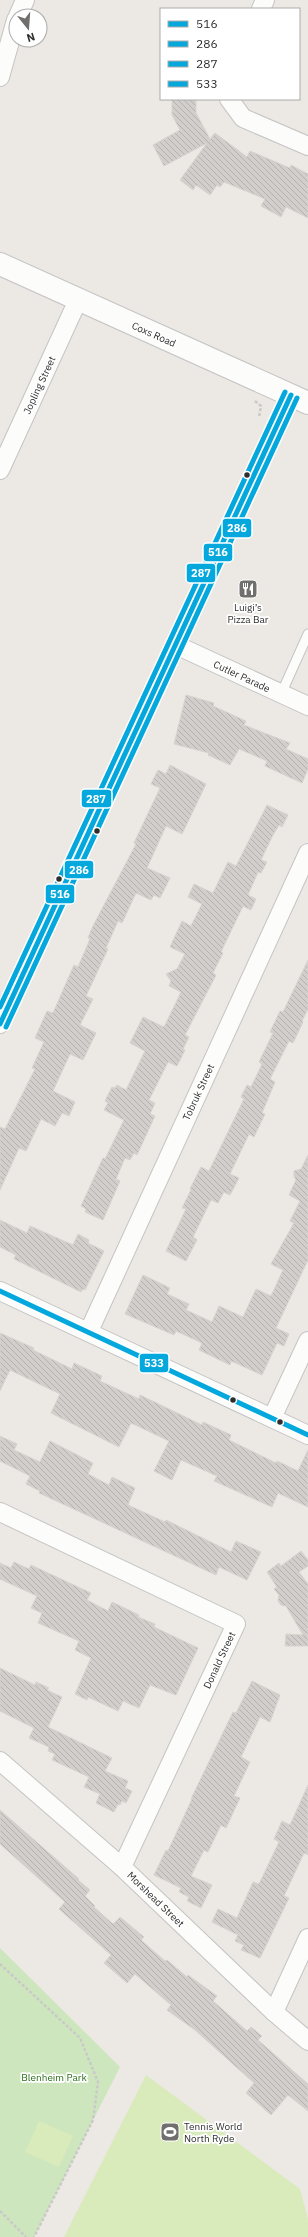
<svg xmlns="http://www.w3.org/2000/svg" width="308" height="2237" font-family="'IBM Plex Sans',sans-serif">
  <style>
    .green { fill: #cee6be }
    .pitch { fill: #d9eabb }
    .building { fill: url(#building-back-hatch); stroke: #d7d4d0 }
    .lines { fill: none; stroke-linecap: round; stroke-linejoin: round }
    .lane-casing { stroke: #c5c4c5; stroke-width: 11 }
    .street-casing { stroke: #c5c4c5; stroke-width: 20 }
    .secondary-casing { stroke: #c5c4c5; stroke-width: 24 }
    .path { stroke: #c9c9c8; stroke-width: 2.5; stroke-dasharray: 3 2; stroke-linecap: butt }
    .lane { stroke: #fcfcfb; stroke-width: 9 }
    .street { stroke: #fcfcfb; stroke-width: 18 }
    .secondary { stroke: #fcfcfb; stroke-width: 22 }
    .bus-1-casing { stroke: #fff; stroke-width: 8 }
    .bus-2-casing { stroke: #fff; stroke-width: 8 }
    .bus-3-casing { stroke: #fff; stroke-width: 8 }
    .bus-4-casing { stroke: #fff; stroke-width: 8 }
    .bus-1 { stroke: #05a8dc; stroke-width: 5 }
    .bus-2 { stroke: #05a8dc; stroke-width: 5 }
    .bus-3 { stroke: #05a8dc; stroke-width: 5 }
    .bus-4 { stroke: #05a8dc; stroke-width: 5 }
    .bus-dot { fill: #2e2e2e; stroke: #fff; stroke-width: 1.5 }
    .labels { text-anchor: middle; stroke-width: 3.5; stroke-linejoin: round; paint-order: stroke }
    .street-label { font-size: 10px; fill: #2e2e2e; stroke: #fff }
    .poi-label { font-size: 10px; fill: #2e2e2e; stroke: #fff }
    .park-label { font-size: 10px; fill: #2c6e1b; stroke: #fff }
    .line-badge { stroke: #fff; stroke-width: 1.5 }
    .badge-label { font-size: 11px; text-anchor: middle; font-weight: bold; fill: #fff }
  </style>
  <defs>
    <pattern id="building-back-hatch" width="6" height="6" patternUnits="userSpaceOnUse"><rect width="6" height="6" fill="#d1cecb"/><path d="M-1 5l2 2M0 0l6 6M5-1l2 2" fill="none" stroke="#b4b1af"/></pattern>
  </defs>
  <rect width="100%" height="100%" fill="#ece8e4"/>
  <polygon class="green" points="0,1948 120,2067 34,2237 0,2237"/>
  <g class="pitch">
    <polygon points="146,2075 300,2189 308,2219 308,2237 64,2237"/>
    <polygon points="39,2121 73,2136 59,2167 25,2152"/>
  </g>
  <g class="building">
    <polygon points="172,99 196,99 196,113 210,139 215,133 247,157 250,151 290,168 291,165 308,174 308,218 286,207 281,217 261,206 265,199 224,182 220,187 217,185 210,195 196,185 193,190 180,180 207,143 164,166 153,145 180,130 172,115"/>
    <polygon points="186,695 214,703 213,706 246,721 244,725 290,743 286,749 308,759 308,769 302,783 265,766 267,761 239,749 230,765 208,755 209,753 174,744"/>
    <polygon points="170,765 206,784 182,834 166,826 147,868 170,878 160,898 154,895 151,900 136,893 122,923 118,921 106,948 108,949 86,996 93,999 80,1025 96,1033 83,1060 70,1054 53,1091 75,1102 69,1116 62,1113 55,1126 41,1119 26,1151 19,1148 0,1190 0,1127 5,1129 35,1069 32,1068 44,1042 35,1038 47,1011 53,1013 74,965 78,967 90,939 88,938 93,926 136,844 134,843 160,788 151,784 158,770 166,774"/>
    <polygon points="267,805 288,815 282,827 279,825 272,837 261,860 267,862 261,873 258,872 248,895 256,899 251,910 243,906 221,952 223,953 213,973 216,975 185,1035 189,1037 183,1049 185,1050 177,1066 168,1062 149,1100 155,1103 150,1114 155,1116 137,1155 134,1153 130,1160 125,1158 116,1179 120,1181 103,1220 85,1212 86,1209 81,1206 103,1158 105,1159 124,1120 104,1110 108,1103 105,1101 112,1087 115,1088 117,1085 126,1090 145,1051 130,1043 143,1017 164,1027 181,992 169,986 171,981 166,974 177,969 185,954 170,947 182,921 191,926 202,904 188,897 194,884 213,893 228,862 236,866"/>
    <polygon points="308,960 308,1009 302,1021 303,1022 293,1043 289,1041 270,1079 275,1082 262,1113 265,1114 254,1137 249,1134 230,1174 239,1178 230,1195 224,1192 218,1203 211,1200 193,1237 197,1240 186,1261 166,1251 186,1209 182,1208 191,1190 190,1189 201,1167 209,1171 244,1099 241,1097 247,1085 251,1087 262,1064 259,1062 273,1033 270,1032 280,1011 283,1012"/>
    <polygon points="308,1155 308,1260 276,1328 289,1334 284,1346 277,1343 262,1375 231,1361 230,1365 199,1350 202,1343 176,1331 174,1335 125,1314 143,1275 170,1288 167,1294 189,1304 186,1310 212,1322 219,1306 243,1317 256,1289 271,1296 283,1270 271,1264 294,1223 290,1221 300,1201 289,1195 296,1180 294,1176 294,1171 301,1169"/>
    <polygon points="0,1220 27,1233 30,1226 73,1245 78,1234 89,1240 88,1243 104,1251 85,1290 83,1289 81,1292 14,1259 16,1255 0,1247"/>
    <polygon points="0,1333 34,1348 33,1350 72,1369 74,1363 102,1376 100,1381 139,1399 140,1395 202,1425 203,1422 231,1435 229,1440 276,1463 277,1461 298,1471 308,1450 308,1507 278,1493 272,1507 214,1481 217,1476 181,1460 172,1480 154,1471 169,1441 131,1423 119,1447 51,1413 60,1394 10,1370 0,1391"/>
    <polygon points="0,1436 17,1444 14,1450 40,1462 50,1441 93,1463 88,1474 109,1485 112,1477 135,1488 128,1505 165,1522 166,1520 231,1552 236,1541 261,1552 247,1580 219,1567 216,1575 39,1493 40,1491 26,1484 30,1476 0,1461"/>
    <polygon points="301,1551 308,1560 308,1566 299,1572 308,1584 308,1646 285,1646 286,1634 303,1635 286,1606 281,1605 278,1601 279,1595 274,1589 277,1587 267,1572 279,1563 281,1566"/>
    <polygon points="14,1562 29,1569 31,1565 91,1593 87,1600 108,1611 112,1602 139,1615 138,1617 155,1624 154,1627 198,1648 176,1695 150,1685 139,1708 123,1701 118,1711 88,1697 87,1700 75,1694 91,1658 75,1650 79,1641 38,1623 42,1613 31,1608 37,1596 0,1579 0,1563 11,1568"/>
    <polygon points="0,1668 35,1685 36,1682 49,1688 47,1690 62,1697 48,1727 112,1758 105,1771 128,1781 125,1788 132,1791 126,1803 122,1801 120,1805 118,1804 114,1812 96,1803 100,1794 84,1787 89,1777 52,1760 55,1754 48,1751 49,1747 29,1738 34,1728 0,1711"/>
    <polygon points="252,1681 280,1695 270,1722 260,1717 241,1757 250,1762 234,1796 240,1798 226,1828 221,1825 208,1852 204,1850 191,1876 212,1885 201,1908 187,1901 189,1897 179,1892 181,1888 154,1875 166,1850 168,1851 192,1799 191,1799 233,1712 236,1713"/>
    <polygon points="308,1785 308,1855 304,1853 284,1896 289,1898 260,1958 241,1950 244,1945 235,1941 238,1935 212,1922 218,1909 237,1918 253,1882 259,1884 279,1842 274,1839 282,1821 290,1825"/>
    <polygon points="0,1810 79,1879 78,1880 90,1890 85,1896 95,1906 94,1907 113,1924 120,1917 144,1937 141,1940 165,1961 167,1960 187,1977 188,1975 217,1996 213,2001 247,2031 251,2027 262,2036 258,2040 308,2084 308,2111 288,2095 271,2115 246,2093 254,2083 195,2030 167,2010 171,2005 135,1974 127,1983 104,1963 111,1955 59,1909 65,1902 0,1844"/>
  </g>
  <g class="lines">
    <g class="lane-casing">
      <polyline id="lane" points="281,694 308,634"/>
    </g>
    <g class="street-casing">
      <g id="street">
        <polyline points="261,9 265,0"/>
        <polyline points="18,16 25,0"/>
        <polyline points="0,77 16,20"/>
        <polyline points="229,99 243,118 308,146"/>
        <polyline points="0,470 78,300"/>
        <polyline points="176,645 308,706"/>
        <polyline points="0,1024 291,395"/>
        <polyline points="0,1291 308,1435"/>
        <polyline points="89,1331 308,853"/>
        <polyline points="272,1418 308,1341"/>
        <polyline points="0,1512 236,1624 122,1867"/>
        <polyline points="0,1761 122,1867 274,2012 308,2041"/>
        <polyline points="274,2012 308,1938"/>
      </g>
    </g>
    <g class="secondary-casing">
      <polyline id="secondary" points="0,264 308,403"/>
    </g>
    <g class="path">
      <polyline points="255,401 261,406 259,417"/>
      <polyline points="0,1964 80,2038 98,2082 93,2120 34,2237"/>
      <polyline points="0,2211 26,2237"/>
    </g>
    <use href="#lane" class="lane"/>
    <use href="#street" class="street"/>
    <use href="#secondary" class="secondary"/>
    <g class="bus-1-casing">
      <polyline id="bus-1" points="0,1024 291,395"/>
    </g>
    <g class="bus-2-casing">
      <polyline id="bus-2" points="6,1027 297,398"/>
    </g>
    <g class="bus-3-casing">
      <polyline id="bus-3" points="0,1007 285,392"/>
    </g>
    <g class="bus-4-casing">
      <polyline id="bus-4" points="0,1291 308,1435"/>
    </g>
    <use href="#bus-1" class="bus-1"/>
    <use href="#bus-2" class="bus-2"/>
    <use href="#bus-3" class="bus-3"/>
    <use href="#bus-4" class="bus-4"/>
  </g>
  <defs>
    <g id="restaurant-square" transform="scale(1)"><rect x="-9" y="-9" width="18" height="18" rx="4" fill="#706f6e" stroke="#fff"/><path d="M-5-6h1v4h1v-4h1v4h1v-4h1v5L-1.5 .5V6h-2V.5L-5-1ZM5-6V6H3V1.5H1.5Q1.5-4 5-6Z" fill="#fff"/></g>
    <g id="stadium-square" transform="scale(1)"><rect x="-9" y="-9" width="18" height="18" rx="4" fill="#706f6e" stroke="#fff"/><path d="M0-5a6.5 5 0 1 0 0 10a6.5 5 0 1 0 0-10ZM-3.5-1.8h7v3.6h-7Z" fill="#fff"/></g>
  </defs>
  <g fill-rule="evenodd">
    <use href="#restaurant-square" x="248" y="589"/>
    <use href="#stadium-square" x="170" y="2132"/>
  </g>
  <g class="bus-dot">
    <circle cx="247" cy="475" r="3.5"/>
    <circle cx="97" cy="831" r="3.5"/>
    <circle cx="59" cy="879" r="3.5"/>
    <circle cx="233" cy="1400" r="3.5"/>
    <circle cx="280" cy="1422" r="3.5"/>
  </g>
  <g class="labels">
    <g class="street-label">
      <text transform="translate(154 334) rotate(24)" y="4">Coxs Road</text>
      <text transform="translate(39 385) rotate(-65)" y="4">Jopling Street</text>
      <text transform="translate(242 676) rotate(25)" y="4">Cutler Parade</text>
      <text transform="translate(198 1092) rotate(-65)" y="4">Tobruk Street</text>
      <text transform="translate(219 1660) rotate(-65)" y="4">Donald Street</text>
      <text transform="translate(156 1899) rotate(44)" y="4">Morshead Street</text>
    </g>
    <g class="poi-label">
      <text x="248" y="611">Luigi’s<tspan x="248" dy="12">Pizza Bar</tspan></text>
      <text x="184" y="2130" text-anchor="start">Tennis World<tspan x="184" dy="12">North Ryde</tspan></text>
    </g>
    <g class="park-label">
      <text x="54" y="2081">Blenheim Park</text>
    </g>
  </g>
  <g class="line-badge">
    <rect x="222" y="518" width="30" height="20" rx="4" fill="#05a8dc"/>
    <rect x="203" y="543" width="30" height="19" rx="4" fill="#05a8dc"/>
    <rect x="186" y="563" width="30" height="20" rx="4" fill="#05a8dc"/>
    <rect x="81" y="789" width="31" height="19" rx="4" fill="#05a8dc"/>
    <rect x="64" y="860" width="30" height="19" rx="4" fill="#05a8dc"/>
    <rect x="45" y="884" width="30" height="20" rx="4" fill="#05a8dc"/>
    <rect x="139" y="1353" width="30" height="20" rx="4" fill="#05a8dc"/>
  </g>
  <g class="badge-label">
    <text x="237" y="532">286</text>
    <text x="218" y="556">516</text>
    <text x="201" y="577">287</text>
    <text x="96" y="803">287</text>
    <text x="79" y="874">286</text>
    <text x="60" y="898">516</text>
    <text x="154" y="1367">533</text>
  </g>
  <rect x="160" y="8" width="140" height="92" fill="#ffffff" stroke="#ababab"/>
  <rect x="168" y="21" width="20" height="6" fill="#05a8dc" stroke="#ababab"/>
  <text x="196" y="28" font-size="12" fill="#2e2e2e">516</text>
  <rect x="168" y="41" width="20" height="6" fill="#05a8dc" stroke="#ababab"/>
  <text x="196" y="48" font-size="12" fill="#2e2e2e">286</text>
  <rect x="168" y="61" width="20" height="6" fill="#05a8dc" stroke="#ababab"/>
  <text x="196" y="68" font-size="12" fill="#2e2e2e">287</text>
  <rect x="168" y="81" width="20" height="6" fill="#05a8dc" stroke="#ababab"/>
  <text x="196" y="88" font-size="12" fill="#2e2e2e">533</text>
  <g transform="translate(28 28) rotate(163)"><circle r="19" fill="#ffffff" stroke="#ababab"/>
  <path d="M0-3L7 15L0 10L-7 15Z" fill="#706f6e"/>
  <text y="-6" font-size="11" font-weight="bold" text-anchor="middle" fill="#2e2e2e">N</text>
  </g>
</svg>
